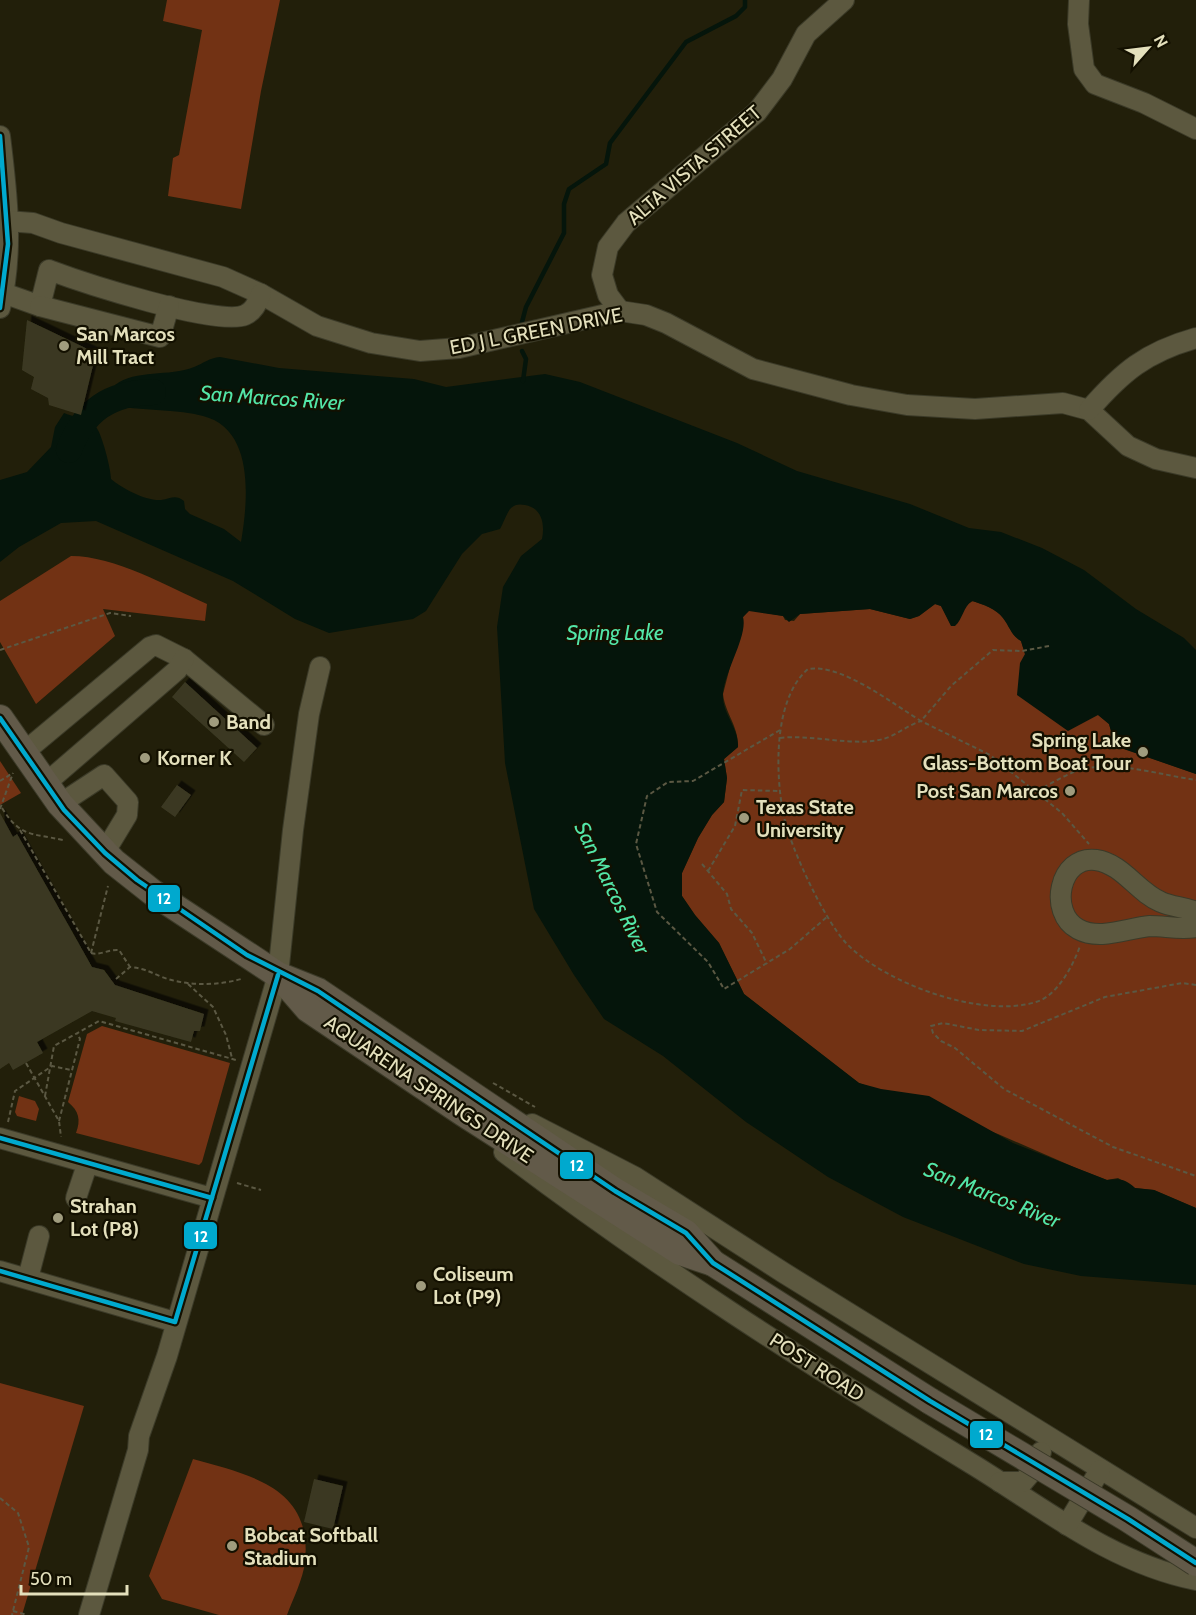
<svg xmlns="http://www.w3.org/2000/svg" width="1196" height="1615" font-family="Cabin,sans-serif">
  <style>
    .green { fill: #723214 }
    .water { fill: #05150b }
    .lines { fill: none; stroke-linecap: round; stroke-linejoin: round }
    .stream { stroke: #05150b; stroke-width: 4.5 }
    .river { stroke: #05150b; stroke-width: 26 }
    .building { fill: #3b3923; filter: url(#shadow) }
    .minor-casing { stroke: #3b3a28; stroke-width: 22 }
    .major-casing { stroke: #3b3a28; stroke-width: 28 }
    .path { stroke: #5b5843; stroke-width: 2; stroke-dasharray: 4.5 3; stroke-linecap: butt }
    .minor { stroke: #5c583f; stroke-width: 20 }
    .major { stroke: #625a49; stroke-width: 26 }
    .major-bridge-casing { stroke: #3b3a28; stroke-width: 28; stroke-linecap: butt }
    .major-bridge { stroke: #625a49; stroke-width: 26 }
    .bus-1-casing { stroke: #131000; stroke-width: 9 }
    .bus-1 { stroke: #00a9ce; stroke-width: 4.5 }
    .poi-dot { fill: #a09c7e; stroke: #131000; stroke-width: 2 }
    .labels { text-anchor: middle; stroke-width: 4.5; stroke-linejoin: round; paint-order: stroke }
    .street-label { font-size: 20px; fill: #e4e0bc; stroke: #131000 }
    .poi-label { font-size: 20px; font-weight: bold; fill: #e4e0bc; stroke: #131000; text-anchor: start }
    .water-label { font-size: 21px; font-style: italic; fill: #53e6a8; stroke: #131000 }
    .line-badge { stroke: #131000; stroke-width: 2 }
    .badge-label { font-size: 16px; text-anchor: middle; font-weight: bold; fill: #fff }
  </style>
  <defs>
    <filter id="shadow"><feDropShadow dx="4.5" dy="-4.5" stdDeviation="0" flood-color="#0009"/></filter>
  </defs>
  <rect width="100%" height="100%" fill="#221f0a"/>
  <g class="green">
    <polygon points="167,0 280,0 261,91 241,209 168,196 173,158 179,155 202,30 163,21"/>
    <path d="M71,556C115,556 167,586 207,604L205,621L103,609L115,636L36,704L0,642V601Z"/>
    <path d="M973,601C983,605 996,608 1003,618C1010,627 1011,635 1021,641L1025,654L1109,724L1116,746L1196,774V1208L1154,1190L1135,1188L1118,1178L1107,1180L1076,1168L998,1134L859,1083L744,994L719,943L695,915L682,896V873L698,838L712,815L724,802L727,778L724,759L738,747C739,727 725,713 723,694L743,617L749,610L783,616L785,620L794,621L800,614L870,609L910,619L919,616L935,604L941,606L951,625L954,626L966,605Z"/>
    <polygon points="0,761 21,793 0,805"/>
    <path d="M102,1026L230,1063L202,1162L199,1165L76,1133C81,1120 79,1111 68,1102L87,1034Z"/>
    <polygon points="19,1096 35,1101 39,1109 36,1121 17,1116 15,1112"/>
    <polygon points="0,1383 84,1406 22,1615 0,1615"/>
    <path d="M193,1459C250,1475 313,1487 305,1562C303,1579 293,1599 287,1615H219L162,1599L149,1576Z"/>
  </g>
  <path class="water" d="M220,357L279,368L414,379L446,387L545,374L580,382L737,443L797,471L910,504L969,528L1001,532L1042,548L1084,570L1136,609L1184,638L1196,650V774L1115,746L1109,724L1098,715L1068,731L1017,695L1020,663L1025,654L1021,641C1011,635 1010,627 1003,618C996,609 983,604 972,601C963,607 963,619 955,626H951L941,606L935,604L919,616L910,619L870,609L800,614L789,622L783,616L749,611L743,617C748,635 725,671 723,693C721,713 739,727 738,747L724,759L727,778L724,802L712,815L698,838L682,873V896L695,915L719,943L744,994L859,1083L881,1089L929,1096L1013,1143L1107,1180C1119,1178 1126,1179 1135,1188L1154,1190L1196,1208V1285L1081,1276L1024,1264L903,1217L828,1177L746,1122L663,1056L604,1019L574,975L534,909L505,763L497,627L503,587L521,556L542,539C545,524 542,508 525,505C520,504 515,504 511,508C507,512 503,524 500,529L482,534L462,554L426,611L413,619L329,633L295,619L233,581L96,521L61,523L19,547L0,562V480L27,472L51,447L55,427L64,413C74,417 88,419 96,427C102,434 111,469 111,479C122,488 145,501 161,500C171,499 175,494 184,501L185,509L190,514L224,529L241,542C248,501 255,429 203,416C177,409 150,411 123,407L115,385C136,369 169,377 194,367C204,363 209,358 220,357Z"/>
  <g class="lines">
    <g class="stream">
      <polyline points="522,322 526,307 564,233 564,204 569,189 606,164 610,143 686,42 736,16 745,7 745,0"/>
      <polyline points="522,351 526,359 523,381"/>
    </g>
    <path class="river" d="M69,450C84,410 110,393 153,392"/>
  </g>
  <g class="building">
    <polygon points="27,320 96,353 81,415 49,405 48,398 31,389 34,377 22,370"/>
    <polygon points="185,682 257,748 244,762 172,697"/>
    <polygon points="177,785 191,795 175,817 161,807"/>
    <polygon points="0,813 13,837 17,834 92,967 104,970 115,985 204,1014 200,1031 194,1031 191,1042 115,1021 116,1018 92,1011 37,1042 43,1053 13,1070 9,1063 0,1069"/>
    <polygon points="314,1479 343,1486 333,1529 304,1522"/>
  </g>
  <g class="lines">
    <g class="minor-casing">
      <g id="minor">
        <polyline points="1079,0 1078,24 1084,69 1095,84 1144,103 1196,129"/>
        <path d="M0,136C7,192 14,252 0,308"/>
        <polyline points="7,221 33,223 61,233 223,277 261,294 317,326 371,343 420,351 459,348 620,311 646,315 666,323 753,369 851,395 907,405 975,409 1063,403 1089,410 1128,446 1156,459 1196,468"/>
        <path d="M3,293L40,306L49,270C81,282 218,327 245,315C254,311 257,303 261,294"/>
        <polyline points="40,306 160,337 169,306"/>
        <polyline points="620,311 608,295 602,275 608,247 626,223 757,112 782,79 806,34 844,0"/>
        <path d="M1089,410C1122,372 1146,352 1196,338"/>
        <polyline points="23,753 150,647 156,645 184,659 264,725"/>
        <polyline points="45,784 177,670 184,659"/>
        <polyline points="60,804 104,775 128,802 127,815 104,853"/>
        <path d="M1196,912C1185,907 1172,907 1161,902C1137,892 1123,864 1096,860C1059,855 1048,913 1078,929C1100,941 1127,928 1150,926C1165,926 1181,930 1196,927"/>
        <polyline points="532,1124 635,1177 784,1273 1196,1528"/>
        <polyline points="0,1138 212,1198"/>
        <path d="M504,1152C653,1265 812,1367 972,1464C1044,1508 1111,1563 1196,1580"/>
        <polyline points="76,1198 87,1165"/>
        <polyline points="0,1271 175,1322"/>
        <polyline points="28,1278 39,1236"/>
        <polyline points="1000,1482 1023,1482 1029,1475 1041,1452"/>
        <polyline points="1067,1525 1100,1470"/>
        <polyline points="89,1615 138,1450 139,1436 167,1356 278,975 293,830 309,714 320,667"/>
      </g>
    </g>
    <g class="major-casing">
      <g id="major">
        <polyline points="0,718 60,804 114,862 152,892 278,975 318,991 615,1191 686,1233 713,1263 930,1401"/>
        <polyline points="282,979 308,1009 463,1113 680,1252 713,1263"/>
      </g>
    </g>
    <g class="path">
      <path d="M1049,646L1022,651L993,650L951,686L921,721C893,704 841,663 808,669C773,699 775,775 784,817C791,849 824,919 846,943C884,983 981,1019 1036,1002C1057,996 1073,966 1080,946"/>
      <polyline points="0,650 110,613 131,616"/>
      <polyline points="780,730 693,781 668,782 647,796 636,844 657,912 708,962 724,989 790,949 828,916"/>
      <path d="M780,738C812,734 854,747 883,739C895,736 908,725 921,721L990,755L1062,813L1089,844"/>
      <polyline points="0,781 13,773"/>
      <path d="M1037,791C1050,784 1065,775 1079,770C1115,760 1160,775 1196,780"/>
      <path d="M2,808C20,837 31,833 63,840"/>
      <polyline points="0,809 13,773"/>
      <polyline points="20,830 91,953"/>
      <polyline points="702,864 727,894 731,909 752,933 767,964"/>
      <polyline points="708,871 735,826 742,790 779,791"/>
      <polyline points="91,953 108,886"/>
      <path d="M91,953C99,956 109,949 119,950L130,967"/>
      <path d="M116,979L130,967C143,968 150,972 162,977C186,986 216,986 241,979"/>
      <polyline points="188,984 213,1007 226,1035 232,1058"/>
      <polyline points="1196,985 1182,983 1105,997 1022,1031 979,1030 943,1023 931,1026 933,1033 941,1041 955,1048 1004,1089 1113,1147 1196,1176"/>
      <polyline points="26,1063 59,1121 61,1137"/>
      <polyline points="493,1083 535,1107"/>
      <polyline points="45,1096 54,1046 99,1021 236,1060"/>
      <polyline points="59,1121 80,1039 77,1033"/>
      <polyline points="8,1122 15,1091 52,1066 71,1070"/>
      <polyline points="237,1183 261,1190"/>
      <polyline points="0,1498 18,1513 29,1547 12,1615"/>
      <polyline points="13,1611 27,1615"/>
    </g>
    <use href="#minor" class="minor"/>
    <use href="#major" class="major"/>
    <g class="major-bridge-casing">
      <polyline id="major-bridge" points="930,1401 1128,1519 1196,1563"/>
    </g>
    <use href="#major-bridge" class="major-bridge"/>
    <g class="bus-1-casing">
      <g id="bus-1">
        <polyline points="0,136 8,244 0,308"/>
        <polyline points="0,718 64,810 105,853 137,880 247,955 318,991 615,1191 686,1233 713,1263 930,1401 1128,1519 1196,1563"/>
        <polyline points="0,1138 212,1198"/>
        <polyline points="0,1271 175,1322 278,975"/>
      </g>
    </g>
    <use href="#bus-1" class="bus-1"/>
  </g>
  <g class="poi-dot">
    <circle cx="64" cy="346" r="6"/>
    <circle cx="214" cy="722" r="6"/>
    <circle cx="1143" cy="752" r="6"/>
    <circle cx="145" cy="758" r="6"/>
    <circle cx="1070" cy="791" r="6"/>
    <circle cx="744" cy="818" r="6"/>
    <circle cx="58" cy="1218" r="6"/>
    <circle cx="421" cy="1286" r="6"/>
    <circle cx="232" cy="1546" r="6"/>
  </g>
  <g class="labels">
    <g class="street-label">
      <text transform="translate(694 165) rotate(-41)" y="7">ALTA VISTA STREET</text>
      <text transform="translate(536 331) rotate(-11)" y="7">ED J L GREEN DRIVE</text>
      <text transform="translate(429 1089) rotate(34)" y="7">AQUARENA SPRINGS DRIVE</text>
      <text transform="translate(817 1367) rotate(33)" y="7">POST ROAD</text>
    </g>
    <g class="poi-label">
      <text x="76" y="341">San Marcos<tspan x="76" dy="23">Mill Tract</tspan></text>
      <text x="226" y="729">Band</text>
      <text x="1131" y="747" text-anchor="end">Spring Lake<tspan x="1131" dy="23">Glass-Bottom Boat Tour</tspan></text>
      <text x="157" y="765">Korner K</text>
      <text x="1058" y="798" text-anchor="end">Post San Marcos</text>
      <text x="756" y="814">Texas State<tspan x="756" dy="23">University</tspan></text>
      <text x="70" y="1213">Strahan<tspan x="70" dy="23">Lot (P8)</tspan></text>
      <text x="433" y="1281">Coliseum<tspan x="433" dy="23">Lot (P9)</tspan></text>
      <text x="244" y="1542">Bobcat Softball<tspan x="244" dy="23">Stadium</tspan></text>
    </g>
    <g class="water-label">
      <text transform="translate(272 398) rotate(4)" y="7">San Marcos River</text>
      <text x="615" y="640">Spring Lake</text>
      <text transform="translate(612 888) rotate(64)" y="7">San Marcos River</text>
      <text transform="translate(992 1195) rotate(22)" y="7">San Marcos River</text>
    </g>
  </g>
  <g class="line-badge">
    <rect x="147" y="884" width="34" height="29" rx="6" fill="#00a9ce"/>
    <rect x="559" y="1151" width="35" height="29" rx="6" fill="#00a9ce"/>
    <rect x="183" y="1221" width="35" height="29" rx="6" fill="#00a9ce"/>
    <rect x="969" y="1420" width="35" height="29" rx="6" fill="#00a9ce"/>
  </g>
  <g class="badge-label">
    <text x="164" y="904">12</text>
    <text x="577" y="1171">12</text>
    <text x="201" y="1242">12</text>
    <text x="986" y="1440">12</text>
  </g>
  <g transform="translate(1148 48) rotate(62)" stroke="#131000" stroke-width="4.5" paint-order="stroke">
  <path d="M0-4.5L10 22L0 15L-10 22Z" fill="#e4e0bc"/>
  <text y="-9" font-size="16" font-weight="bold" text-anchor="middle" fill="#e4e0bc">N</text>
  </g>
  <path d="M21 1585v9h106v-9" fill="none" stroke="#e4e0bc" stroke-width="3"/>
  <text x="30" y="1585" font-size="18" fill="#e4e0bc" stroke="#131000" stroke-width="4.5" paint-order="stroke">50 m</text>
</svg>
